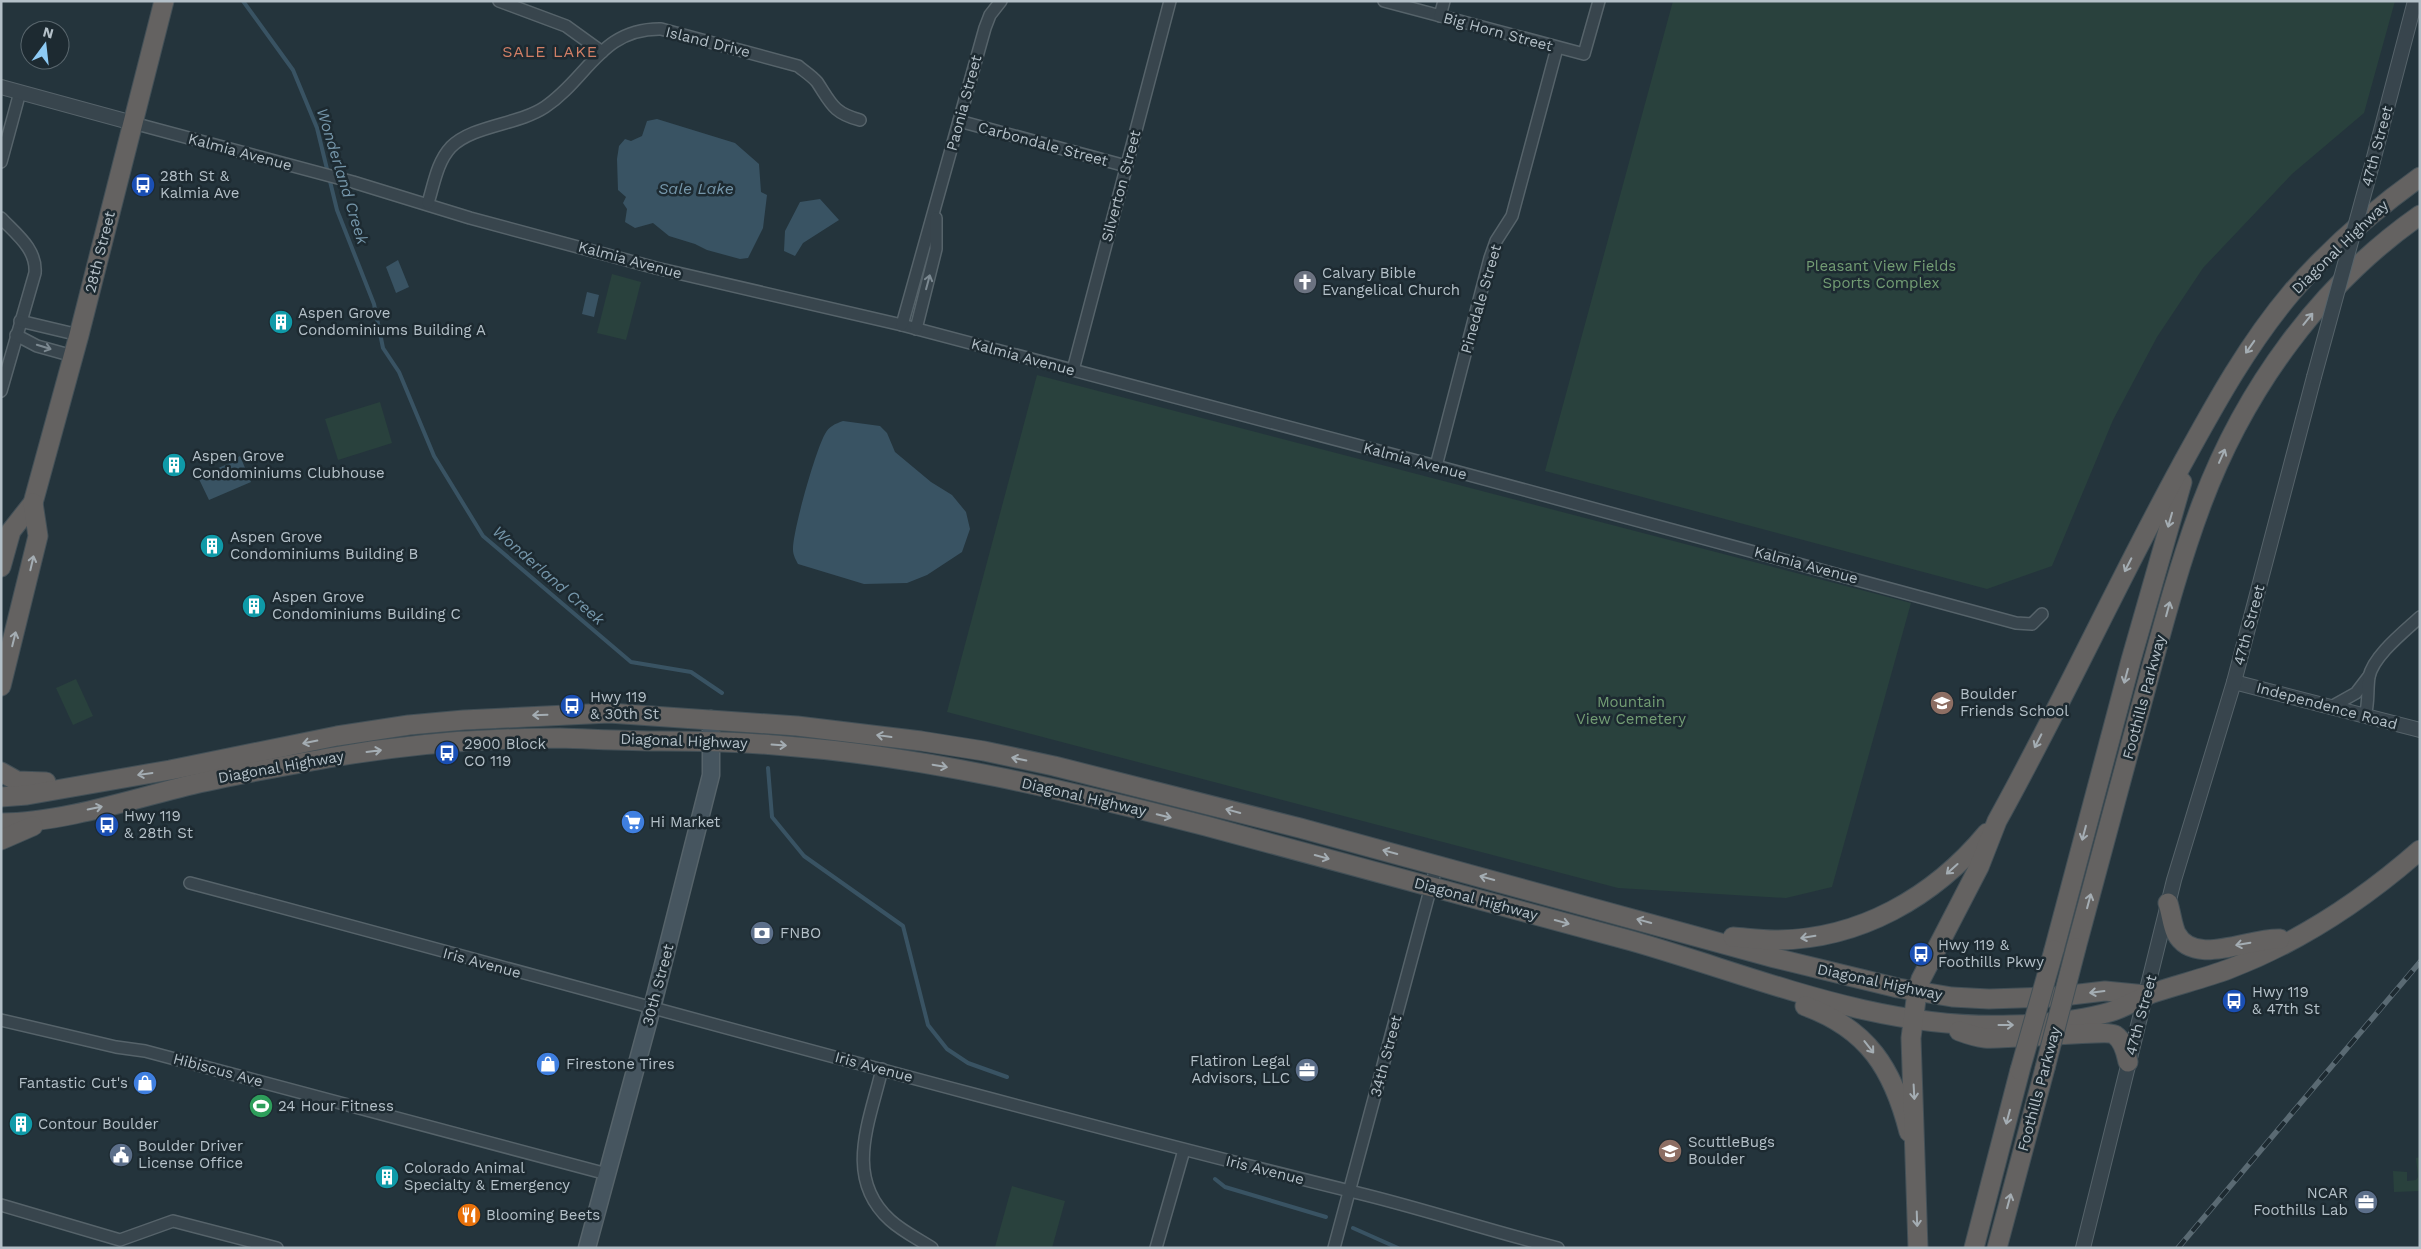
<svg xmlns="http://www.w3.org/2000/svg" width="2421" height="1249" font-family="'Work Sans',sans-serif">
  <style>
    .green { fill: #29413d }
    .water { fill: #395363 }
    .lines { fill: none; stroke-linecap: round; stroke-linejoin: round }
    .stream { stroke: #395363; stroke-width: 4 }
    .minor-casing { stroke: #56636a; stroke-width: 14 }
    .tertiary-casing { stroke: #56636a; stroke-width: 16 }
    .secondary-casing { stroke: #56636a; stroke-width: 19 }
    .trunk-casing { stroke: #435057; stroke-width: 21 }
    .minor { stroke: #38454d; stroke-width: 11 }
    .tertiary { stroke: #38454d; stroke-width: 14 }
    .secondary { stroke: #46555f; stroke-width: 16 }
    .trunk { stroke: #646261; stroke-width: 19 }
    .rail-casing { stroke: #5a6a73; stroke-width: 5.5 }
    .rail { stroke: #1d2a31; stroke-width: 4; stroke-dasharray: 11; stroke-linecap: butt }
    .tertiary-bridge-casing { stroke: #56636a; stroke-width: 16; stroke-linecap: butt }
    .trunk-bridge-casing { stroke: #435057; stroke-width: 21; stroke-linecap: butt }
    .tertiary-bridge { stroke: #38454d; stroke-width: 14 }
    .trunk-bridge { stroke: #646261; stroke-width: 19 }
    .oneway { stroke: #7c8991 }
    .oneway2 { stroke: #a4adb3 }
    .labels { text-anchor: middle; stroke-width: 5; stroke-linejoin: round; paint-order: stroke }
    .street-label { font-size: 15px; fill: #b4c0c8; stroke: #1d2a31 }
    .poi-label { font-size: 15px; fill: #b4c0c8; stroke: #1d2a31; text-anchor: start }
    .park-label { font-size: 15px; fill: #739d74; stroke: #1d2a31 }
    .neighbourhood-label { font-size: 16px; letter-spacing: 1px; fill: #d17f66; stroke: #1d2a31 }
    .water-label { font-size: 16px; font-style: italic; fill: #7596aa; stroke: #1d2a31 }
  </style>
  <rect width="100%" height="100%" fill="#24343c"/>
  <g class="green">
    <polygon points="1673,1 2395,1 2364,113 2292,174 2203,268 2157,337 2113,420 2052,566 1987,589 1545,471"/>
    <polygon points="612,274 641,282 626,340 597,333"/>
    <polygon points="1037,375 1911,603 1832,887 1786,898 1618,888 947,712"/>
    <polygon points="380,402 392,443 338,460 325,419"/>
    <polygon points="76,679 93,716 73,725 56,688"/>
    <polygon points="2420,1157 2420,1191 2394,1192 2393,1171 2407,1172 2407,1181 2416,1180 2418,1177 2416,1158"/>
    <polygon points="1012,1186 1065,1201 1052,1248 995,1247"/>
  </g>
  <g class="water">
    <polygon points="657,119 735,143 759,164 761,192 767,195 763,228 748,258 740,259 707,250 695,244 669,236 653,223 635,228 625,222 627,209 623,203 626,197 618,190 617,159 619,146 625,139 631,141 642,136 647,121"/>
    <polygon points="820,199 839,220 803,243 795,256 784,251 785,231 800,202"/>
    <polygon points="398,260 409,287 396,293 386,267"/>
    <polygon points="587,292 599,295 594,317 582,314"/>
    <path d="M843,421L880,426L887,433L895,452L931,482L952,495L966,512L970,529L962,552L927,575L907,583L864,584L798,564C796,560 793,555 793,550C792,533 816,449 825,434C829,426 835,424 843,421Z"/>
    <polygon points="240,456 251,482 209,500 198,477 232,462 232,460"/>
  </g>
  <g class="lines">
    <g class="stream">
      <polyline points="243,1 293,70 317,128 337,210 374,304 383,348 399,372 434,456 483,536 631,662 691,672 722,693"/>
      <polyline points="768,768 772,817 804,856 903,926 928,1025 947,1049 968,1063 1007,1077"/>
      <polyline points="1215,1179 1225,1187 1326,1217"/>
      <polyline points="1353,1228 1398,1248"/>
    </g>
    <g class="minor-casing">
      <g id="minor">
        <polyline points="499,1 566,26 602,52"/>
        <polyline points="1384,1 1584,54 1599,1"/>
        <polyline points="1440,16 1444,1"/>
        <polyline points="959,121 1126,166"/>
        <polyline points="133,123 353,182 470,218 656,268 902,325 1436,466 2016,623 2032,624 2042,614"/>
        <polyline points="1,162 20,92"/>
        <path d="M428,203C434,184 437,162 451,147C473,125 518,125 545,107C588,78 601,28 661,29L798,66C804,71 812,76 817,82C831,103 833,113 860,120"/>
        <path d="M1,218C16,234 37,249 35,273L1,391"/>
        <polyline points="20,321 79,335"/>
        <polyline points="902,325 985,28 990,15 1001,1"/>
        <polyline points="916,329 936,249 936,218"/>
        <polyline points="16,335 37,346 73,356"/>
        <polyline points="1073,370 1170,1"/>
        <polyline points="1436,466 1490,258 1496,241 1512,216 1557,48"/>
        <polyline points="2331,707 2356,693 2369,676"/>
        <path d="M2365,716C2369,703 2367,690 2369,677C2373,656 2405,631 2420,617"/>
        <path d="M190,883C582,987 972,1098 1366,1195C1430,1211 1494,1232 1558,1248"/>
        <polyline points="1,1020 116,1047 145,1051 607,1174"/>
        <path d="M882,1069C870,1121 843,1177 890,1220C902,1231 918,1239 932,1248"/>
        <polyline points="1,1205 120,1240 173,1221 277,1248"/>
        <polyline points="1156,1248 1184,1150"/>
        <polyline points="1334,1248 1437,864"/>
      </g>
    </g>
    <g class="tertiary-casing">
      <g id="tertiary">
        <polyline points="1,87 133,123"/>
        <polyline points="2373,161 2415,1"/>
        <polyline points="2234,682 2420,730"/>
        <polyline points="2083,1248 2174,880 2234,682 2314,377"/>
      </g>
    </g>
    <g class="secondary-casing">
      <polyline id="secondary" points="587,1248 652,1008 711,775 711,719"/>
    </g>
    <g class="trunk-casing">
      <g id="trunk">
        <polyline points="1,567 11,531 33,503 79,335 164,1"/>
        <polyline points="1,686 38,536 33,503"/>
        <polyline points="1,772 17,781 46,782"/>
        <polyline points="1,797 27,795 170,770 337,736 409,725 464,720 609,713 797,726 921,741 984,751 1054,766 1300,828 1775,958 1898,988 1952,997 1989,999 2054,997 2105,991 2146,995"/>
        <path d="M1,823C59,823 130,800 186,786C235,774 285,766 334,757C408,744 485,738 560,738C593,739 627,741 661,741C703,741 744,742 786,746C929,757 1068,791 1206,826C1348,863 1490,902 1632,941C1758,977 1877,1030 2011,1025C2043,1024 2079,1021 2110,1012C2127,1007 2140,997 2156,992C2180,984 2205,978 2229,969C2300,942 2363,900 2420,850"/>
        <polyline points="1,840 33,826"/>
        <path d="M2168,903C2171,912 2172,924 2176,933C2194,968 2250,937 2280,939"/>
        <path d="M1733,937C1747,938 1761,940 1775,940C1859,940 1934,897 1987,833"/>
        <path d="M2076,948C2099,865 2121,782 2143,699C2161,633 2178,567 2202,503C2245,389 2320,285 2420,215"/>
        <polyline points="2054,950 2131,660 2182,482"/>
        <path d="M1805,1006C1868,1029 1893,1069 1909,1132"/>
        <path d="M1959,1031C1967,1034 1976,1037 1985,1038C2007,1040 2107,1029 2115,1035C2124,1041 2126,1053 2128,1062"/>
        <path d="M1918,1248L1911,1038L1917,992L1921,979L1979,867L1997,821C2062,704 2117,583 2181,466C2214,406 2247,345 2292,292C2329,249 2374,210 2420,177"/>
        <polyline points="1974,1248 2020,1070"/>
        <polyline points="1997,1248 2045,1068"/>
      </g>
    </g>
    <use href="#minor" class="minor"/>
    <use href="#tertiary" class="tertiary"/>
    <use href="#secondary" class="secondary"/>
    <use href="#trunk" class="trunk"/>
    <g class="rail-casing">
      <polyline id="rail" points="2178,1248 2420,962"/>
    </g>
    <use href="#rail" class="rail"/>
    <g class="tertiary-bridge-casing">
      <polyline id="tertiary-bridge" points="2314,377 2373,161"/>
    </g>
    <g class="trunk-bridge-casing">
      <g id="trunk-bridge">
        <polyline points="2045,1068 2076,948"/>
        <polyline points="2020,1070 2054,950"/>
      </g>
    </g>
    <use href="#tertiary-bridge" class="tertiary-bridge"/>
    <use href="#trunk-bridge" class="trunk-bridge"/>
  </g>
  <defs><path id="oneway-shaft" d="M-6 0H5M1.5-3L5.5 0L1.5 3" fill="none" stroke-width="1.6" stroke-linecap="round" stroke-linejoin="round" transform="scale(1.25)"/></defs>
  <g class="oneway">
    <use href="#oneway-shaft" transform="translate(928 282) rotate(-75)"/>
    <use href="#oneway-shaft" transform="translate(44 347) rotate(17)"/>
  </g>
  <g class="oneway2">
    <use href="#oneway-shaft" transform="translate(2308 319) rotate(-51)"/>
    <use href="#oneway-shaft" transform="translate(2250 347) rotate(125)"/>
    <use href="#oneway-shaft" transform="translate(2222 456) rotate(-66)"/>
    <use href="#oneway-shaft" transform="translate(2170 520) rotate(106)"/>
    <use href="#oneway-shaft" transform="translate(32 563) rotate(-77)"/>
    <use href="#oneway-shaft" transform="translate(2128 565) rotate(117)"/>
    <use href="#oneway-shaft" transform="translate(2168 609) rotate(-75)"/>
    <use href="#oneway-shaft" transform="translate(14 639) rotate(-76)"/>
    <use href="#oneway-shaft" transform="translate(2126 676) rotate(105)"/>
    <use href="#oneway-shaft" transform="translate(540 715) rotate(178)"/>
    <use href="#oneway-shaft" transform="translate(884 736) rotate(-172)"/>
    <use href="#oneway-shaft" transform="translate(2038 741) rotate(117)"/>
    <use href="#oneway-shaft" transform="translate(310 742) rotate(169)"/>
    <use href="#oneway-shaft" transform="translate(779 745) rotate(4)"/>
    <use href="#oneway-shaft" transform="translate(374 751) rotate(-7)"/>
    <use href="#oneway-shaft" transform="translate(1019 759) rotate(-168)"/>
    <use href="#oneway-shaft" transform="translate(940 766) rotate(10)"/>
    <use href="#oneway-shaft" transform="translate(145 774) rotate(172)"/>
    <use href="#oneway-shaft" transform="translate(95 808) rotate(-12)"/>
    <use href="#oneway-shaft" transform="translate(1233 811) rotate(-165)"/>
    <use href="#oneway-shaft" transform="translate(1164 816) rotate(14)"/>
    <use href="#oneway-shaft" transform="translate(2084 833) rotate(105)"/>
    <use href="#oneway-shaft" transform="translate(1390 852) rotate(-165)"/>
    <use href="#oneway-shaft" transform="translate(1322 857) rotate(15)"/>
    <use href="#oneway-shaft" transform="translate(1952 869) rotate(138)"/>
    <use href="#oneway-shaft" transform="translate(1487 878) rotate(-165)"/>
    <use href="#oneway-shaft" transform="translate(2089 901) rotate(-75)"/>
    <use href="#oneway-shaft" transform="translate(1644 921) rotate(-165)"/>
    <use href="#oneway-shaft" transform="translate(1562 922) rotate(15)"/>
    <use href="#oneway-shaft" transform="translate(1808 937) rotate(171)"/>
    <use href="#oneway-shaft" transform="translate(2243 944) rotate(170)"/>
    <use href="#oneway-shaft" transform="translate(2097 992) rotate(173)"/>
    <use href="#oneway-shaft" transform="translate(2006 1025)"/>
    <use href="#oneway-shaft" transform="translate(1869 1047) rotate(52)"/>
    <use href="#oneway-shaft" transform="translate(1914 1092) rotate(87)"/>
    <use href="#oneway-shaft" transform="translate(2008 1117) rotate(105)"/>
    <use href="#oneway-shaft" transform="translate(2009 1201) rotate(-75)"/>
    <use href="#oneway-shaft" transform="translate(1917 1219) rotate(88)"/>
  </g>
  <defs>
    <g id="bus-disc" transform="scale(1.25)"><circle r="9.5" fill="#1a4fb4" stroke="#1d2a31"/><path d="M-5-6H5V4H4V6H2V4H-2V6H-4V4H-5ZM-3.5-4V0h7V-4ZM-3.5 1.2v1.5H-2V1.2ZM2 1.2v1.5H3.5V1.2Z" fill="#fff"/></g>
    <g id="church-disc" transform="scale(1.25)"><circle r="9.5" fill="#6b7280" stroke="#1d2a31"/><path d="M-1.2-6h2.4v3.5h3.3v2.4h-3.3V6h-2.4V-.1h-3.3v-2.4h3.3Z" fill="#fff"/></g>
    <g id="building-disc" transform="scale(1.25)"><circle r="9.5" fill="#0f9aa8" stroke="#1d2a31"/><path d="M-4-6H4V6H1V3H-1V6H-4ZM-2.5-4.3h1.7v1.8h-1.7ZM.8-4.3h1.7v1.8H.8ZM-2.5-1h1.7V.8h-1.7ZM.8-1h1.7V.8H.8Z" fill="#fff"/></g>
    <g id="school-disc" transform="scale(1.25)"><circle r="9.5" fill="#8d6e63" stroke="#1d2a31"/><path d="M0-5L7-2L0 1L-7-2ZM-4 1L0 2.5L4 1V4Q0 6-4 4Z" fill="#fff"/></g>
    <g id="supermarket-disc" transform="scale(1.25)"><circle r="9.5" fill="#3f7fe0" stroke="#1d2a31"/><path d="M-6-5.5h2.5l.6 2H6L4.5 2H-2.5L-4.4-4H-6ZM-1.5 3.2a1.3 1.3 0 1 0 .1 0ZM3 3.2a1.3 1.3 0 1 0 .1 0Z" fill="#fff"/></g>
    <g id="bank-disc" transform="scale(1.25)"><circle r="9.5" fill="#5c6f8a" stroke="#1d2a31"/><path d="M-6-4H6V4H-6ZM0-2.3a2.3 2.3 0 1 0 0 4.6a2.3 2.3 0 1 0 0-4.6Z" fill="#fff"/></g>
    <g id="shop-disc" transform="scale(1.25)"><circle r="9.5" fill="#3f7fe0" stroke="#1d2a31"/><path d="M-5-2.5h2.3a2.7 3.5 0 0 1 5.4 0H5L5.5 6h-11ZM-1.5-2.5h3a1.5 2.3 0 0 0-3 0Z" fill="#fff"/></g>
    <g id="office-disc" transform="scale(1.25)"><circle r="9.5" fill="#5c6f8a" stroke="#1d2a31"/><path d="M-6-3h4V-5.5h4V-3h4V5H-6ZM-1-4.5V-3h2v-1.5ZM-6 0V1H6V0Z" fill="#fff"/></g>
    <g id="stadium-disc" transform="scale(1.25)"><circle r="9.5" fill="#2e9e5b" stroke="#1d2a31"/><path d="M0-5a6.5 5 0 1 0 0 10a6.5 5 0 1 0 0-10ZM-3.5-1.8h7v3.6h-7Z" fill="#fff"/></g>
    <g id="civic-disc" transform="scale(1.25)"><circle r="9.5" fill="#5c6f8a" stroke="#1d2a31"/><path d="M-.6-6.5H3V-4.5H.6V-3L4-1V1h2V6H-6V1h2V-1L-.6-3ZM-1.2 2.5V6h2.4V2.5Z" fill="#fff"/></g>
    <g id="restaurant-disc" transform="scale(1.25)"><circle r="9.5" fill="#e8710a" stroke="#1d2a31"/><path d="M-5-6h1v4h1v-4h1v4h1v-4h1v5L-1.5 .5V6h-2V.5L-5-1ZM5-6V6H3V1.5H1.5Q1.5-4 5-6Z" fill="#fff"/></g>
  </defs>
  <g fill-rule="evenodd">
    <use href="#bus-disc" x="143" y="185"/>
    <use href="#church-disc" x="1305" y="282"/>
    <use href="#building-disc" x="281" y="322"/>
    <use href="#building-disc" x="174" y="465"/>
    <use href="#building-disc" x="212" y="546"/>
    <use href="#building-disc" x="254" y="606"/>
    <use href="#school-disc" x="1942" y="703"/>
    <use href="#bus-disc" x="572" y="706"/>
    <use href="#bus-disc" x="447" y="753"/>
    <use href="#supermarket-disc" x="633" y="822"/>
    <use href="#bus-disc" x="107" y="825"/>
    <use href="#bank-disc" x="762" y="933"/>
    <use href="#bus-disc" x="1921" y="954"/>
    <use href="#bus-disc" x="2234" y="1001"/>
    <use href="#shop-disc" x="548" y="1064"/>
    <use href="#office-disc" x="1307" y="1070"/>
    <use href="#shop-disc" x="145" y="1083"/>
    <use href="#stadium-disc" x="261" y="1106"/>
    <use href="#building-disc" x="21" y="1124"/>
    <use href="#school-disc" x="1670" y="1151"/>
    <use href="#civic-disc" x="121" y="1155"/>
    <use href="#building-disc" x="387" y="1177"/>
    <use href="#office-disc" x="2366" y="1202"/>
    <use href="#restaurant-disc" x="469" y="1215"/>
  </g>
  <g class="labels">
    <g class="street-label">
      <text transform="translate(1498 32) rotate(15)" y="5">Big Horn Street</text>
      <text transform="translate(708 42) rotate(14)" y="5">Island Drive</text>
      <text transform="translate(964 103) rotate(-75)" y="5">Paonia Street</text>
      <text transform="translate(1043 144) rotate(15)" y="5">Carbondale Street</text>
      <text transform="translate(2377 146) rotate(-75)" y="5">47th Street</text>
      <text transform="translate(240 152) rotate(15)" y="5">Kalmia Avenue</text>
      <text transform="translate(1121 186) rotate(-75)" y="5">Silverton Street</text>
      <text transform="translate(2340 247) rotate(-44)" y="5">Diagonal Highway</text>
      <text transform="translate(100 252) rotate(-76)" y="5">28th Street</text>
      <text transform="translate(630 260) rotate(15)" y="5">Kalmia Avenue</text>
      <text transform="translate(1481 299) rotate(-74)" y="5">Pinedale Street</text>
      <text transform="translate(1023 357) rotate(15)" y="5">Kalmia Avenue</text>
      <text transform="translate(1415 461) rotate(15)" y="5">Kalmia Avenue</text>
      <text transform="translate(1806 565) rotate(15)" y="5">Kalmia Avenue</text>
      <text transform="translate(2249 625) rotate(-75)" y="5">47th Street</text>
      <text transform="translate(2144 697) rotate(-75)" y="5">Foothills Parkway</text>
      <text transform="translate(2327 706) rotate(15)" y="5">Independence Road</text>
      <text transform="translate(684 741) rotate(2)" y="5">Diagonal Highway</text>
      <text transform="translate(281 767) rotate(-10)" y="5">Diagonal Highway</text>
      <text transform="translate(1084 797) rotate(13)" y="5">Diagonal Highway</text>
      <text transform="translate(1476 899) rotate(15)" y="5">Diagonal Highway</text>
      <text transform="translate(482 963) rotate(15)" y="5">Iris Avenue</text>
      <text transform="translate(1880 982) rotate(12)" y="5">Diagonal Highway</text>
      <text transform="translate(658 985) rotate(-75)" y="5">30th Street</text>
      <text transform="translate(2141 1015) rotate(-75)" y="5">47th Street</text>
      <text transform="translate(1386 1056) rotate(-75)" y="5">34th Street</text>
      <text transform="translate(874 1067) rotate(15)" y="5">Iris Avenue</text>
      <text transform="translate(218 1070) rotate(15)" y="5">Hibiscus Ave</text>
      <text transform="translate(2039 1089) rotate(-75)" y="5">Foothills Parkway</text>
      <text transform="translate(1265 1170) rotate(14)" y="5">Iris Avenue</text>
    </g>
    <g class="poi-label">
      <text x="160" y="181">28th St &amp;<tspan x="160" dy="17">Kalmia Ave</tspan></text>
      <text x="1322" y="278">Calvary Bible<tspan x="1322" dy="17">Evangelical Church</tspan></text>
      <text x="298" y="318">Aspen Grove<tspan x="298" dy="17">Condominiums Building A</tspan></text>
      <text x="192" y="461">Aspen Grove<tspan x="192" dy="17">Condominiums Clubhouse</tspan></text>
      <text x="230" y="542">Aspen Grove<tspan x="230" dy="17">Condominiums Building B</tspan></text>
      <text x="272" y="602">Aspen Grove<tspan x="272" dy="17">Condominiums Building C</tspan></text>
      <text x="1960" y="699">Boulder<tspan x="1960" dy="17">Friends School</tspan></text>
      <text x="590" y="702">Hwy 119<tspan x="590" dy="17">&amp; 30th St</tspan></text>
      <text x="464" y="749">2900 Block<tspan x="464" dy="17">CO 119</tspan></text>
      <text x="124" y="821">Hwy 119<tspan x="124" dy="17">&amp; 28th St</tspan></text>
      <text x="650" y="827">Hi Market</text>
      <text x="780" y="938">FNBO</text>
      <text x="1938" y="950">Hwy 119 &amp;<tspan x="1938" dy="17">Foothills Pkwy</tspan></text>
      <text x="2252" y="997">Hwy 119<tspan x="2252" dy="17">&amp; 47th St</tspan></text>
      <text x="1290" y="1066" text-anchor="end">Flatiron Legal<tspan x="1290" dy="17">Advisors, LLC</tspan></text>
      <text x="566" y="1069">Firestone Tires</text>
      <text x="128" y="1088" text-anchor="end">Fantastic Cut's</text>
      <text x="278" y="1111">24 Hour Fitness</text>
      <text x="38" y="1129">Contour Boulder</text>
      <text x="1688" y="1147">ScuttleBugs<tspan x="1688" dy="17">Boulder</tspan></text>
      <text x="138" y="1151">Boulder Driver<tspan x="138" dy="17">License Office</tspan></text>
      <text x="404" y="1173">Colorado Animal<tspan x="404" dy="17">Specialty &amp; Emergency</tspan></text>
      <text x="2348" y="1198" text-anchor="end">NCAR<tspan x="2348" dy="17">Foothills Lab</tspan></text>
      <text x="486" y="1220">Blooming Beets</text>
    </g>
    <g class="park-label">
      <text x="1881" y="271">Pleasant View Fields<tspan x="1881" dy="17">Sports Complex</tspan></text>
      <text x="1631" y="707">Mountain<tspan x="1631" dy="17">View Cemetery</tspan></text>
    </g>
    <g class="neighbourhood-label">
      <text x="550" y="57">SALE LAKE</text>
    </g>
    <g class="water-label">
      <text transform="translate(343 176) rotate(73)" y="6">Wonderland Creek</text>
      <text x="696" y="194">Sale Lake</text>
      <text transform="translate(549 575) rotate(41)" y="6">Wonderland Creek</text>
    </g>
  </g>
  <rect width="2421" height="1249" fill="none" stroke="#b4c0c8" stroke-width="5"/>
  <g transform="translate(45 45) rotate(15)"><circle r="24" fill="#1d2a31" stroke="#59666d"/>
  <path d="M0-4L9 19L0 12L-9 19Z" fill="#8dcaf4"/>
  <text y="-8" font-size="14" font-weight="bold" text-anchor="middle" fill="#b4c0c8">N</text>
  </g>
</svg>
